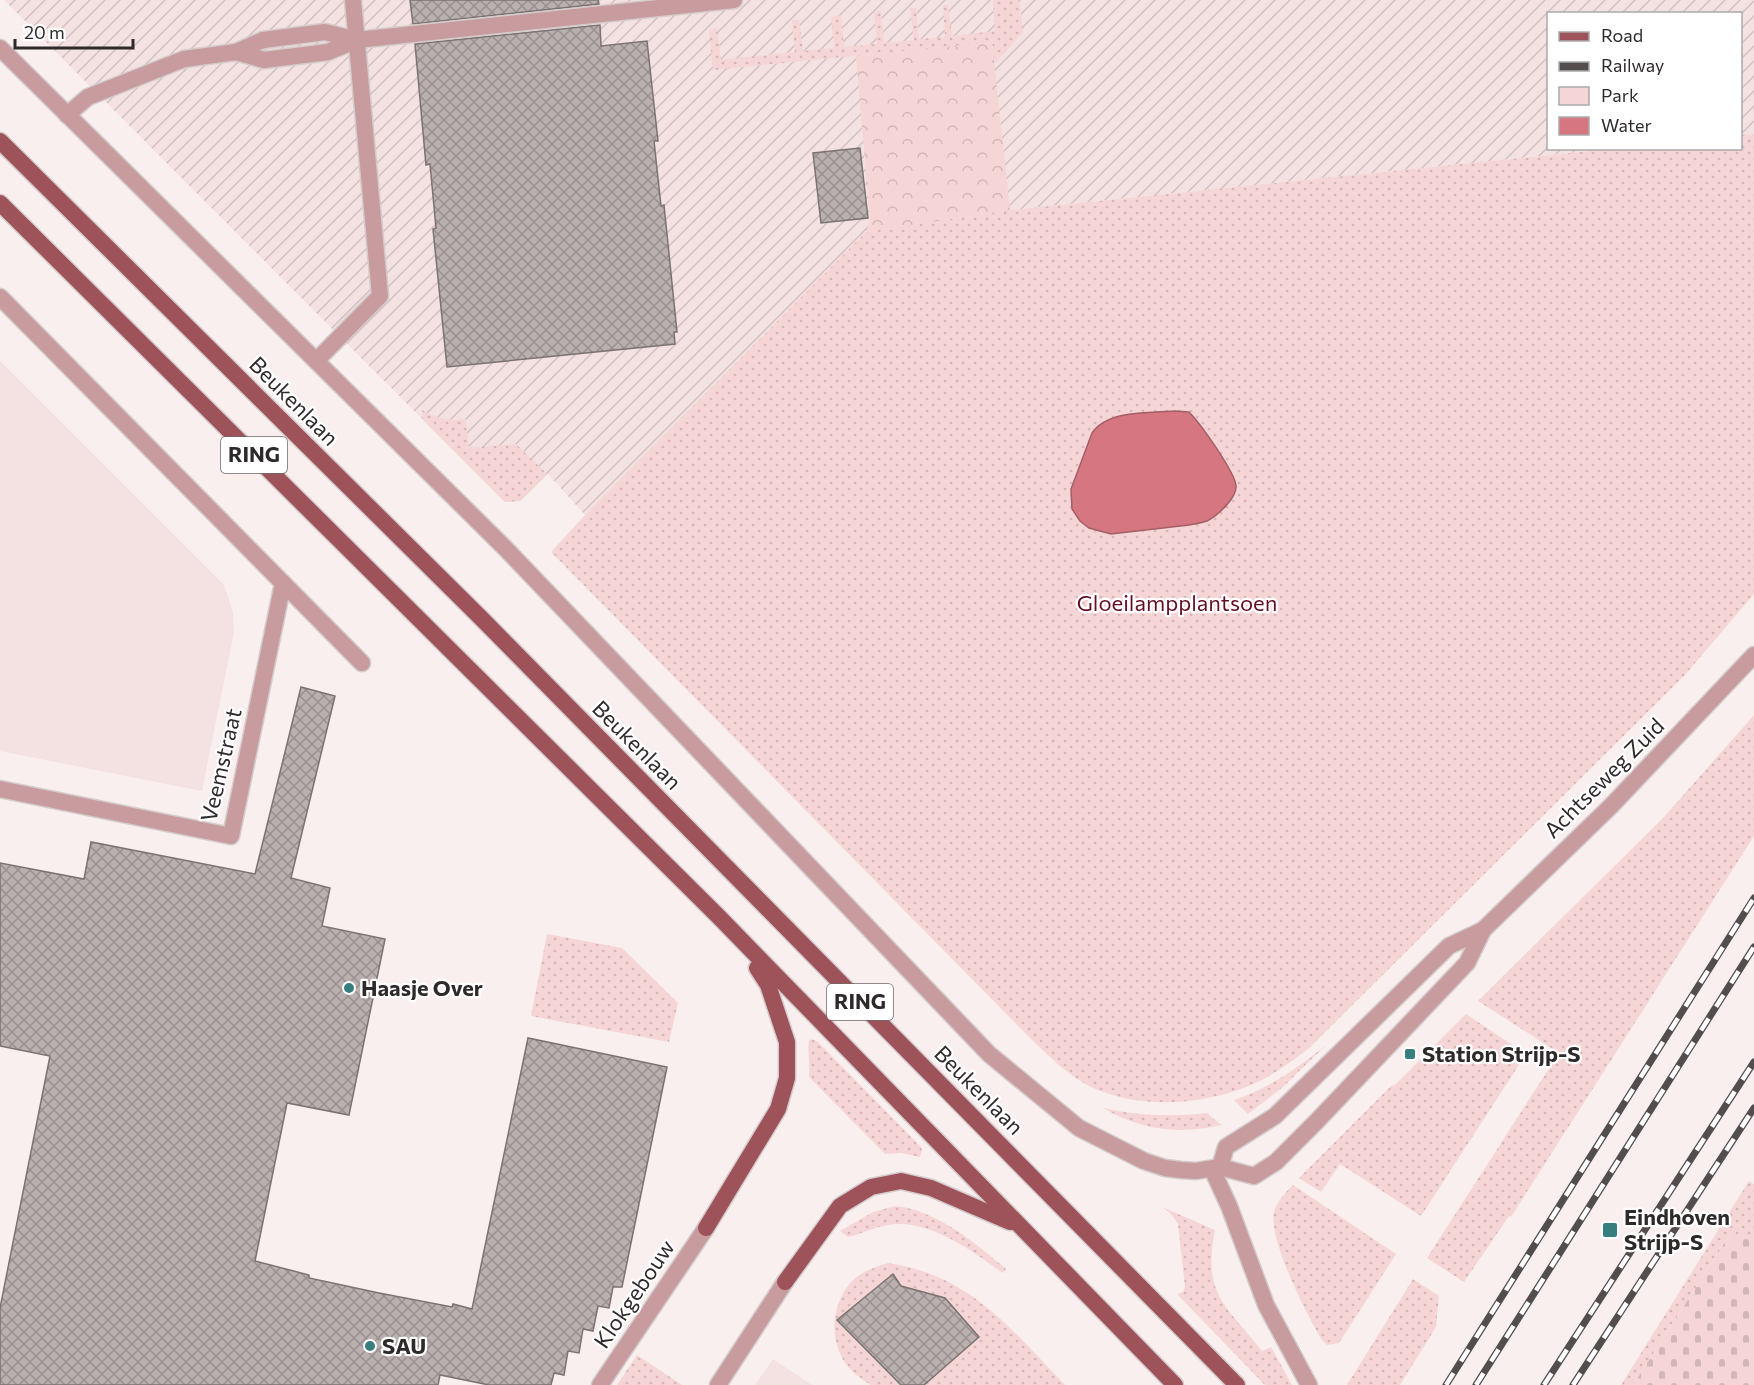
<svg xmlns="http://www.w3.org/2000/svg" width="1754" height="1385" font-family="Commissioner,sans-serif">
  <style>
    .built { fill: #f4e1e2 }
    .industrial { fill: url(#industrial-furrows) }
    .green { fill: url(#green-dots) }
    .forest { fill: url(#forest-crowns) }
    .cemetery { fill: url(#cemetery-stones) }
    .water { fill: #d57680; stroke: #a35f66; stroke-width: 1.5 }
    .building { fill: url(#building-cross-hatch); stroke: #7b7272; stroke-width: 1.5 }
    .lines { fill: none; stroke-linecap: round; stroke-linejoin: round }
    .minor-casing { stroke: #d4cccc; stroke-width: 19 }
    .tertiary-casing { stroke: #d4cccc; stroke-width: 19 }
    .primary-casing { stroke: #d4cccc; stroke-width: 19 }
    .minor { stroke: #c89b9e; stroke-width: 16 }
    .tertiary { stroke: #c89b9e; stroke-width: 16 }
    .primary { stroke: #9e525a; stroke-width: 16 }
    .rail-casing { stroke: #534e4e; stroke-width: 7 }
    .rail { stroke: #fff; stroke-width: 4.5; stroke-dasharray: 14; stroke-linecap: butt }
    .poi-dot { fill: #367f7e; stroke: #fff; stroke-width: 2 }
    .labels { text-anchor: middle; stroke-width: 4.5; stroke-linejoin: round; paint-order: stroke }
    .shield { fill: #fff; stroke: #6d6a6a; stroke-width: 1.5 }
    .shield-label { font-size: 21px; font-weight: bold; fill: #2e2a2a }
    .street-label { font-size: 22px; fill: #2e2a2a; stroke: #fff }
    .park-label { font-size: 22px; fill: #650e23; stroke: #fff }
    .poi-label { font-size: 22px; font-weight: bold; fill: #2e2a2a; stroke: #fff; text-anchor: start }
  </style>
  <defs>
    <pattern id="industrial-furrows" width="10" height="10" patternUnits="userSpaceOnUse" patternTransform="scale(1.5)"><rect width="10" height="10" fill="#f4e1e2"/><path d="M-1 1l2-2M0 10L10 0M9 11l2-2" fill="none" stroke="#d2c1c2"/></pattern>
    <pattern id="green-dots" width="8" height="8" patternUnits="userSpaceOnUse" patternTransform="scale(1.5)"><rect width="8" height="8" fill="#f6d5d6"/><path d="M2 2h.1M6 6h.1" fill="none" stroke="#d3b7b8" stroke-width="1.8" stroke-linecap="round"/></pattern>
    <pattern id="forest-crowns" width="20" height="18" patternUnits="userSpaceOnUse" patternTransform="scale(1.5)"><rect width="20" height="18" fill="#f6d5d6"/><path d="M2 6a3 3 0 1 1 6 0M12 15a3 3 0 1 1 6 0" fill="none" stroke="#d3b7b8"/></pattern>
    <pattern id="cemetery-stones" width="16" height="16" patternUnits="userSpaceOnUse" patternTransform="scale(1.5)"><rect width="16" height="16" fill="#f6d5d6"/><path d="M2 7V4a2 2 0 0 1 4 0v3zM10 15v-3a2 2 0 0 1 4 0v3z" fill="#d3b7b8"/></pattern>
    <pattern id="building-cross-hatch" width="8" height="8" patternUnits="userSpaceOnUse" patternTransform="scale(1.5)"><rect width="8" height="8" fill="#bab0b0"/><path d="M0 0l8 8M0 8l8-8" fill="none" stroke="#988f8f"/></pattern>
  </defs>
  <rect width="100%" height="100%" fill="#f9efef"/>
  <g class="built">
    <polygon points="0,361 224,585 233,612 234,632 202,791 0,751"/>
    <polygon points="773,1359 812,1385 755,1385"/>
  </g>
  <polygon class="industrial" points="4,0 1754,0 1754,134 1741,135 1740,14 1548,14 1548,148 1610,149 1010,210 867,232 742,360 585,515 548,474 520,501 505,502"/>
  <g class="green">
    <polygon points="993,0 1017,0 1020,5 1023,32 995,64 992,42 713,70 709,30 717,28 721,60 795,52 792,20 799,20 803,51 834,48 831,17 841,15 844,47 877,44 874,12 881,11 884,43 914,40 910,8 916,8 919,39 945,37 943,5 948,5 952,36 995,31"/>
    <path d="M1754,134V594L1684,676L1308,1049C1292,1061 1276,1073 1258,1082C1206,1106 1138,1111 1087,1085C1067,1074 1050,1057 1033,1041L551,552L585,515L866,232L1010,210L1610,149L1740,148L1741,135Z"/>
    <path d="M422,410C436,419 450,421 466,419L469,448L516,444L547,474L520,501L505,502L423,420Z"/>
    <polygon points="1754,715 1754,836 1511,1217 1509,1216 1464,1282 1427,1258 1559,1053 1478,1001 1664,817"/>
    <polygon points="547,934 622,948 678,1003 669,1042 531,1016"/>
    <polygon points="1466,1014 1526,1054 1421,1216 1340,1164 1321,1192 1299,1178 1392,1085 1394,1086"/>
    <path d="M810,1039L817,1041L921,1147L922,1150L920,1157L901,1153L885,1154L809,1077C811,1066 806,1047 810,1039Z"/>
    <path d="M1325,1046L1283,1087L1248,1114L1234,1100C1269,1088 1296,1069 1325,1046Z"/>
    <path d="M1103,1108C1138,1116 1172,1117 1207,1113L1221,1125C1178,1135 1141,1130 1103,1108Z"/>
    <polygon points="1749,1181 1754,1184 1754,1236 1729,1236 1633,1385 1621,1385"/>
    <path d="M1293,1185L1396,1254L1339,1343L1327,1345L1321,1339C1307,1314 1268,1240 1274,1212C1277,1201 1285,1193 1293,1185Z"/>
    <path d="M895,1206C937,1210 975,1243 1006,1269L1003,1273C972,1251 928,1218 888,1225C874,1227 861,1234 848,1237L840,1231L873,1212Z"/>
    <path d="M1162,1207L1215,1230C1202,1295 1226,1305 1262,1351L1271,1347L1292,1385H1265L1177,1294L1183,1292L1185,1287L1178,1224L1171,1214Z"/>
    <path d="M888,1263C970,1275 1011,1329 1065,1385H871C861,1379 853,1373 846,1364C829,1341 831,1304 851,1282C860,1272 875,1267 888,1263Z"/>
    <polygon points="1413,1279 1439,1296 1436,1327 1400,1385 1347,1385"/>
    <polygon points="637,1355 682,1385 617,1385"/>
  </g>
  <polygon class="forest" points="992,42 1010,210 866,232 870,221 856,56"/>
  <polygon class="cemetery" points="1729,1236 1754,1236 1754,1385 1633,1385"/>
  <path class="water" d="M1175,411L1189,412C1200,423 1235,472 1236,486C1237,498 1217,516 1207,521C1201,523 1195,524 1189,525L1111,534L1089,528L1080,521L1072,509L1071,489L1092,433C1108,410 1149,413 1175,411Z"/>
  <g class="building">
    <polygon points="410,0 598,0 599,4 413,24"/>
    <polygon points="600,25 601,46 647,41 658,141 654,141 661,206 664,205 677,332 674,332 675,344 447,367 433,229 436,228 430,164 426,165 415,44"/>
    <polygon points="860,148 868,218 821,223 813,153"/>
    <polygon points="301,687 335,696 291,878 330,888 322,926 385,939 349,1115 287,1103 255,1261 309,1275 309,1278 379,1293 452,1307 453,1304 472,1309 528,1038 667,1067 622,1287 613,1287 609,1308 598,1306 593,1331 583,1329 579,1353 568,1351 564,1375 554,1373 551,1385 489,1385 440,1375 438,1385 0,1385 0,1308 50,1056 0,1046 0,863 84,879 91,842 255,874"/>
    <polygon points="893,1274 901,1286 945,1298 979,1337 924,1385 901,1385 837,1320"/>
  </g>
  <g class="lines">
    <g class="minor-casing">
      <g id="minor">
        <polyline points="236,52 264,60 328,52 357,40 734,0"/>
        <polyline points="67,115 88,97 184,59 236,52 263,40 325,32 357,40"/>
        <polyline points="0,297 362,663"/>
        <polyline points="317,360 380,296 353,0"/>
        <polyline points="0,789 231,836 283,583"/>
        <polyline points="1212,1169 1229,1206 1266,1305 1309,1385"/>
      </g>
    </g>
    <g class="tertiary-casing">
      <g id="tertiary">
        <polyline points="0,48 506,549 989,1054 1079,1128 1144,1161 1165,1168 1181,1170 1196,1171 1220,1167 1254,1176 1276,1162 1317,1121 1467,963 1483,930"/>
        <polyline points="1220,1167 1226,1147 1275,1116 1449,946 1483,930 1611,806 1754,655"/>
        <polyline points="600,1385 706,1228"/>
        <polyline points="718,1385 785,1282"/>
      </g>
    </g>
    <g class="primary-casing">
      <g id="primary">
        <polyline points="0,141 482,619 1237,1385"/>
        <polyline points="0,203 719,917 1175,1385"/>
        <polyline points="706,1228 778,1109 787,1078 787,1042 768,985 757,968"/>
        <polyline points="785,1282 840,1206 871,1187 901,1181 931,1188 1010,1222"/>
      </g>
    </g>
    <use href="#minor" class="minor"/>
    <use href="#tertiary" class="tertiary"/>
    <use href="#primary" class="primary"/>
    <g class="rail-casing">
      <g id="rail">
        <polyline points="1446,1385 1754,898"/>
        <polyline points="1476,1385 1754,947"/>
        <polyline points="1544,1385 1754,1062"/>
        <polyline points="1573,1385 1754,1108"/>
      </g>
    </g>
    <use href="#rail" class="rail"/>
  </g>
  <g class="poi-dot">
    <circle cx="349" cy="988" r="6"/>
    <rect x="1404" y="1048" width="12" height="12" rx="3"/>
    <rect x="1602" y="1222" width="16" height="16" rx="3"/>
    <circle cx="370" cy="1346" r="6"/>
  </g>
  <g class="labels">
    <g class="shield">
      <rect x="221" y="437" width="66" height="36" rx="4.5"/>
      <rect x="827" y="984" width="66" height="36" rx="4.5"/>
    </g>
    <g class="shield-label">
      <text x="254" y="462">RING</text>
      <text x="860" y="1009">RING</text>
    </g>
    <g class="street-label">
      <text transform="translate(294 401) rotate(45)" y="8">Beukenlaan</text>
      <text transform="translate(637 745) rotate(45)" y="8">Beukenlaan</text>
      <text transform="translate(221 765) rotate(-77)" y="8">Veemstraat</text>
      <text transform="translate(1604 778) rotate(-45)" y="8">Achtseweg Zuid</text>
      <text transform="translate(979 1090) rotate(45)" y="8">Beukenlaan</text>
      <text transform="translate(634 1294) rotate(-56)" y="8">Klokgebouw</text>
    </g>
    <g class="park-label">
      <text x="1177" y="611">Gloeilampplantsoen</text>
    </g>
    <g class="poi-label">
      <text x="361" y="996">Haasje Over</text>
      <text x="1422" y="1062">Station Strijp-S</text>
      <text x="1624" y="1225">Eindhoven<tspan x="1624" dy="25">Strijp-S</tspan></text>
      <text x="382" y="1354">SAU</text>
    </g>
  </g>
  <rect x="1547" y="12" width="195" height="138" fill="#ffffff" stroke="#abaaaa" stroke-width="1.5"/>
  <rect x="1559" y="32" width="30" height="9" fill="#9e525a" stroke="#abaaaa" stroke-width="1.5"/>
  <text x="1601" y="42" font-size="18" fill="#2e2a2a">Road</text>
  <rect x="1559" y="62" width="30" height="9" fill="#534e4e" stroke="#abaaaa" stroke-width="1.5"/>
  <text x="1601" y="72" font-size="18" fill="#2e2a2a">Railway</text>
  <rect x="1559" y="87" width="30" height="18" fill="#f6d5d6" stroke="#abaaaa" stroke-width="1.5"/>
  <text x="1601" y="102" font-size="18" fill="#2e2a2a">Park</text>
  <rect x="1559" y="117" width="30" height="18" fill="#d57680" stroke="#abaaaa" stroke-width="1.5"/>
  <text x="1601" y="132" font-size="18" fill="#2e2a2a">Water</text>
  <path d="M15 39v9h118v-9" fill="none" stroke="#2e2a2a" stroke-width="3"/>
  <text x="24" y="39" font-size="18" fill="#2e2a2a" stroke="#ffffff" stroke-width="4.5" paint-order="stroke">20 m</text>
</svg>
